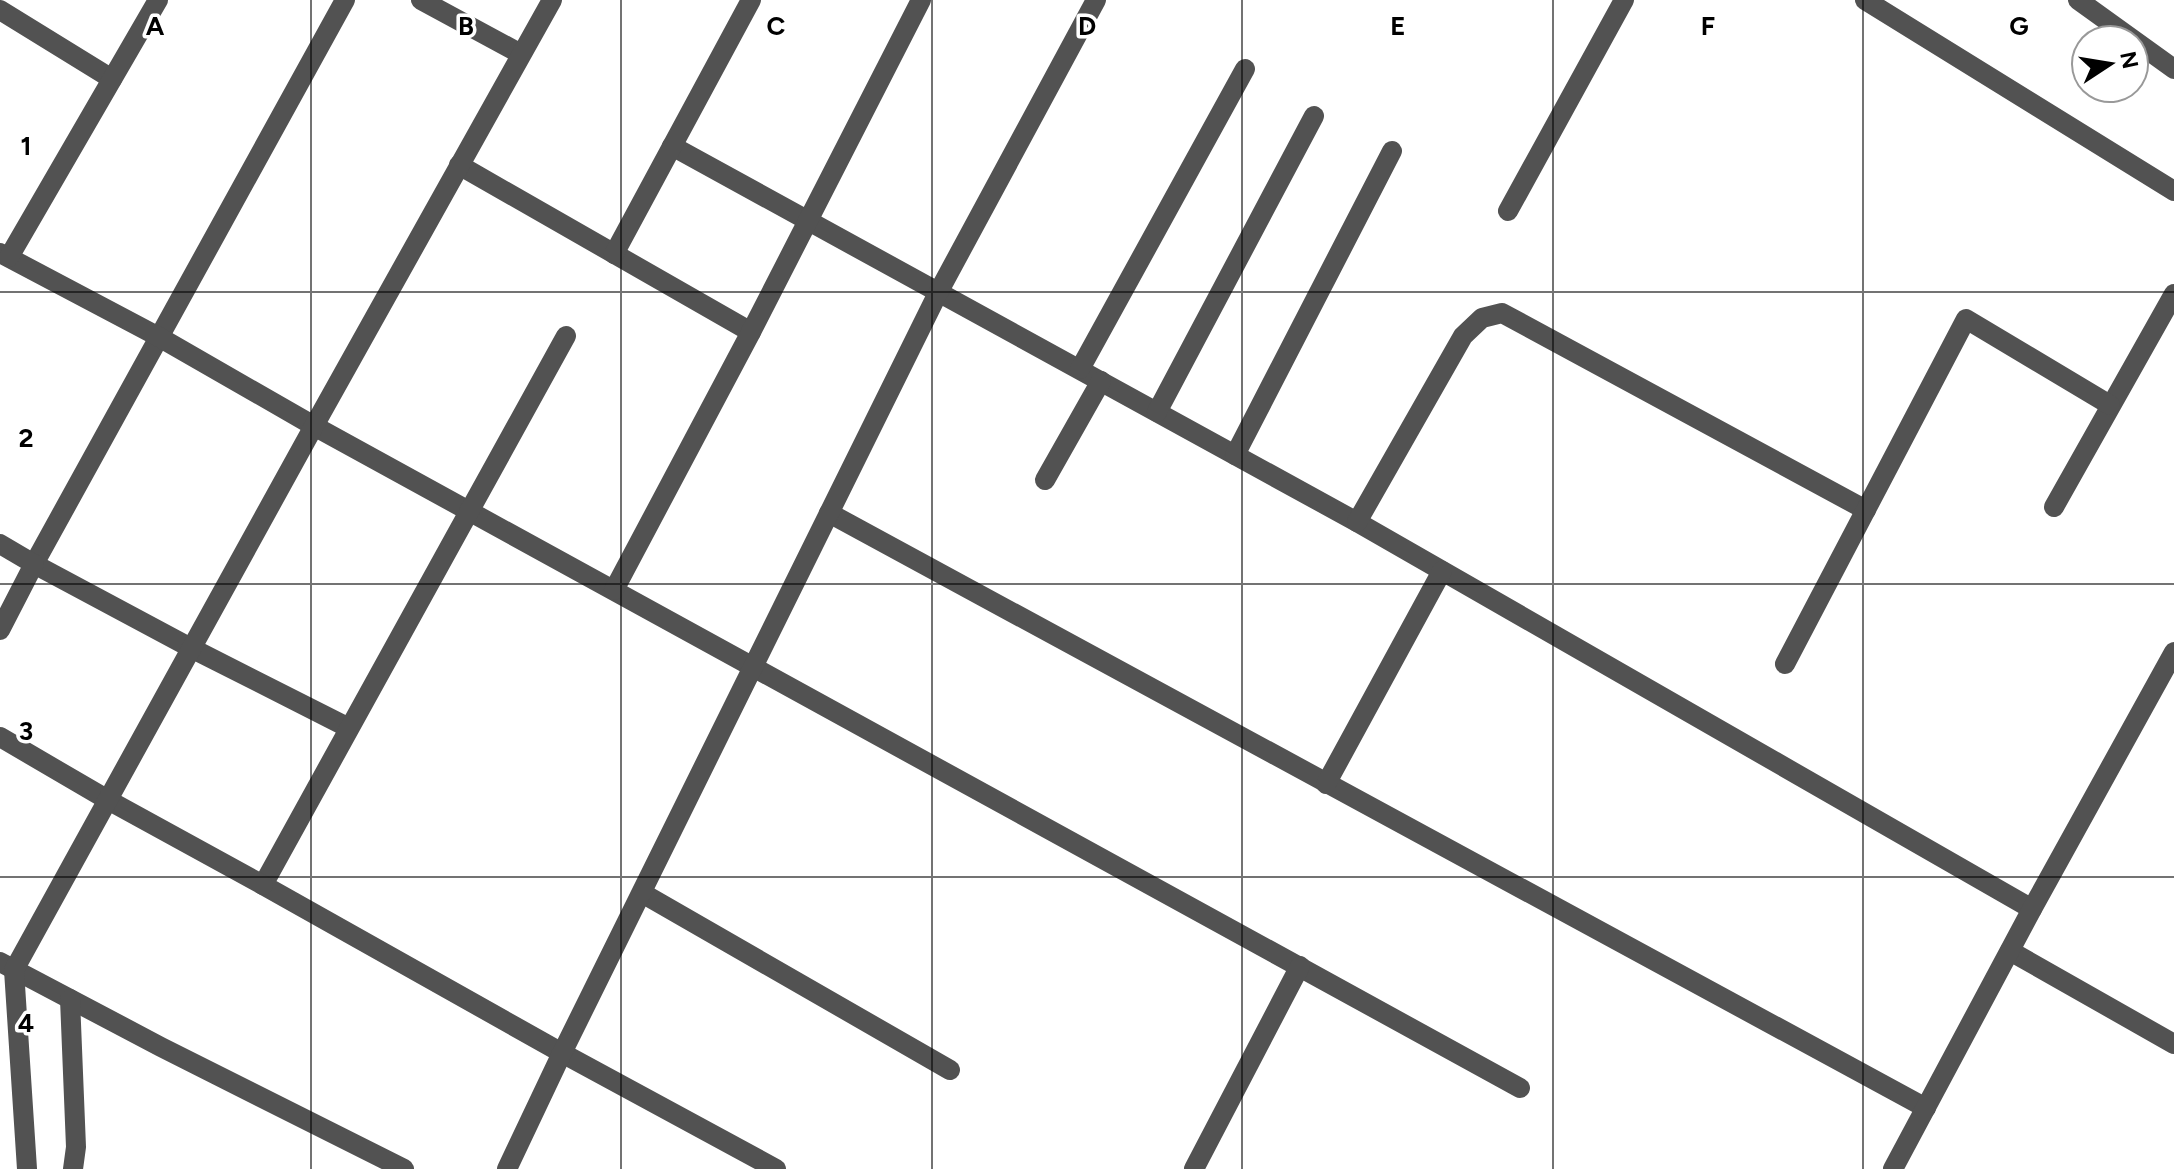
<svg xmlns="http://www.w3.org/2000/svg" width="2174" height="1169" font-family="Figtree,sans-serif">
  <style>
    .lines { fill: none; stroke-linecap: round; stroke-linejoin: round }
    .minor { stroke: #525252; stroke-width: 20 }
    .grid { fill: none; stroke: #000; stroke-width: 2; stroke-opacity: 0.55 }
    .grid-label { font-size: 26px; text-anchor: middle; font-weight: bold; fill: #000; stroke: #fff; stroke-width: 7; stroke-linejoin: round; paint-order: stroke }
  </style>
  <rect width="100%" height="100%" fill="#fff"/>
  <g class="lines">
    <g class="minor">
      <polyline points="345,0 34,564 191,648 349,728"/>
      <polyline points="421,0 521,54"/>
      <polyline points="1865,0 2174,191"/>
      <polyline points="2078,0 2174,69"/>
      <polyline points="0,10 112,79"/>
      <polyline points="672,146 1357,522 2032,909"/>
      <polyline points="459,165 751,332"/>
      <polyline points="1508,211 1624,0"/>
      <polyline points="0,253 159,337 314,426 1520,1088"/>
      <polyline points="614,254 751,0"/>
      <polyline points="9,257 158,0"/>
      <polyline points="566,336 263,885 562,1053 776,1169"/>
      <polyline points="1080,369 1245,69"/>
      <polyline points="1157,412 1314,116"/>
      <polyline points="1235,455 1392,151"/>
      <polyline points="1045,480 1101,381"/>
      <polyline points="2054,507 2174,294"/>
      <polyline points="829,513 1926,1108"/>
      <polyline points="1357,522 1463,336 1482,318 1502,313 1866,510"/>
      <polyline points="0,544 34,564 0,630"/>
      <polyline points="614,590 751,332 921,0"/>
      <polyline points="1785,664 1966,319 2110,405"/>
      <polyline points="0,737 108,800 263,885"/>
      <polyline points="1326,784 1442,571"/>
      <polyline points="642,893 950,1070"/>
      <polyline points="2010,951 2174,1044"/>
      <polyline points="0,962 161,1047 404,1169"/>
      <polyline points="70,999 76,1147 73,1169"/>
      <polyline points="27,1169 14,970 314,426 552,0"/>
      <polyline points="507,1169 562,1053 939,291 1096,0"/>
      <polyline points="1194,1169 1300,966"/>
      <polyline points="1893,1169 2032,909 2174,652"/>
    </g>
  </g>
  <path class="grid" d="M311,0V1169M621,0V1169M932,0V1169M1242,0V1169M1553,0V1169M1863,0V1169M0,292H2174M0,584H2174M0,877H2174"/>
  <g class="grid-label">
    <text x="155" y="35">A</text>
    <text x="466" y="35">B</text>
    <text x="776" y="35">C</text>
    <text x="1087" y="35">D</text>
    <text x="1398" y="35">E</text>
    <text x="1708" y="35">F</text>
    <text x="2019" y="35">G</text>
    <text x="26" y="155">1</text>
    <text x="26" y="447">2</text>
    <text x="26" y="740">3</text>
    <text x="26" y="1032">4</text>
  </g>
  <g transform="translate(2110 64) rotate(78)"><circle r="38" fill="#ffffff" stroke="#999999" stroke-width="2"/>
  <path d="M0-6L14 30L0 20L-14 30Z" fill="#000000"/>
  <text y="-12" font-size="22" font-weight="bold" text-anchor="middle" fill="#000000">N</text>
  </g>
</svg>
